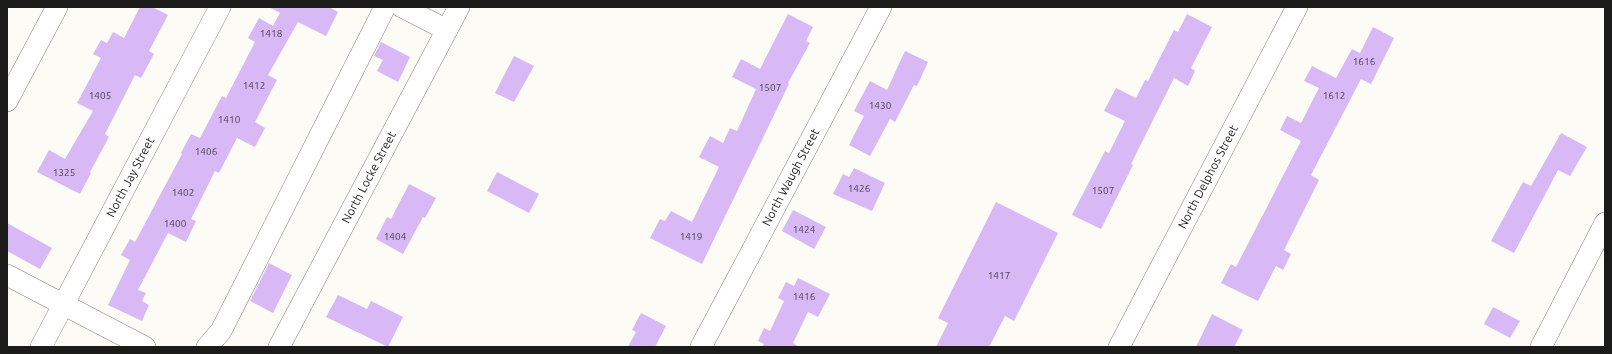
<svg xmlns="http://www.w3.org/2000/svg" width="1612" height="354" font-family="Ubuntu,sans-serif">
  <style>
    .building { fill: #d9b8f6 }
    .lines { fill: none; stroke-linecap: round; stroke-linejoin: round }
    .minor-casing { stroke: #84837e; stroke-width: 22 }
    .minor { stroke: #fff; stroke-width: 21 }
    .labels { text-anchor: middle; stroke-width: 3; stroke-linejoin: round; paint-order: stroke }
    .number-label { font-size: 10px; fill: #4a4250 }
    .street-label { font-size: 12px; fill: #1b1b19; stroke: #fff }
  </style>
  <rect width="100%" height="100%" fill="#fdfbf6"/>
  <g class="building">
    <polygon points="140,7 152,7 168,15 149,51 154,54 141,78 135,75 105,134 109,137 90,172 91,173 80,194 37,172 49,150 65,159 93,111 77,103 101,58 93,54 101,40 107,43 113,32 124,38"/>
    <polygon points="269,7 329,7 338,12 326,36 298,22 268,75 277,80 255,122 265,128 255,147 237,138 219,173 215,171 191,219 196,221 186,242 168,233 138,290 146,293 142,301 149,305 142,321 108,305 130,260 121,255 130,239 135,242 182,154 181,153 191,134 200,138 222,96 226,98 255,42 248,38 259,18 273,26 280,13"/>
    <polygon points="788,14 813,27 806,41 810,43 788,83 789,84 702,264 650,238 660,219 665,221 671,211 692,222 719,167 699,157 710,136 723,143 730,128 737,131 756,89 732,77 741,59 760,69"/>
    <polygon points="1187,14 1212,27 1191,68 1195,71 1188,86 1174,78 1131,164 1133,165 1101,229 1072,215 1105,151 1109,153 1125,121 1104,111 1116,88 1136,98 1145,80 1148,81 1174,30 1178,32"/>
    <polygon points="1373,27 1394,38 1371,84 1361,79 1311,175 1319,180 1284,250 1291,254 1283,270 1276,266 1258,301 1221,283 1231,264 1236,267 1301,141 1280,130 1287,116 1301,123 1319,88 1304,81 1312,66 1336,78 1352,49 1360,53"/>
    <polygon points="381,42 410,57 398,82 377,71 383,60 374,56"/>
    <polygon points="905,51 928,62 917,86 914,85 895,122 890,119 870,156 849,145 864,116 854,111 870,81 887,90"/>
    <polygon points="514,56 534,66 514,102 495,93"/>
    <polygon points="1561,133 1587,147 1570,176 1558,170 1514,253 1491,241 1523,182 1531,186"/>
    <polygon points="854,168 885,183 872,211 833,194 843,174 849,177"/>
    <polygon points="497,172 539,194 529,213 487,191"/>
    <polygon points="409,184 436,198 425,218 423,217 403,254 376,239 387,217 391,219"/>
    <polygon points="996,202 1058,233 1014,321 1005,316 989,347 936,347 948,323 938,318"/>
    <polygon points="793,210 826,227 814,249 782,231"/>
    <polygon points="7,223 52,248 40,269 7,251"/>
    <polygon points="269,263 292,275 273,313 250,301"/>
    <polygon points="798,278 830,294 818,317 808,312 793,343 799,347 762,347 764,344 758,341 764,328 770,331 784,301 778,298 786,282 794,286"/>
    <polygon points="338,295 367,309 371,301 403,317 388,347 326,317"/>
    <polygon points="1493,307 1520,321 1510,338 1484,324"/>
    <polygon points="641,313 666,326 655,347 628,347 636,332 632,330"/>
    <polygon points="1212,314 1243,330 1234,347 1196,347"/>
  </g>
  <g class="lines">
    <g class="minor-casing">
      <g id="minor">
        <polyline points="402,7 447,30"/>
        <polyline points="7,101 57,7"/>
        <polyline points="7,275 145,347"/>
        <path id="s1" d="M41,347L220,7"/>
        <polyline points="207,347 221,331 385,7"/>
        <path id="s2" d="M279,347L459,7"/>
        <path id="s3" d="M701,347L881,7"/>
        <path id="s4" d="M1119,347L1297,7"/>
        <polyline points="1541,347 1605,223"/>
      </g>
    </g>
    <use href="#minor" class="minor"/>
  </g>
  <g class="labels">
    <g class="number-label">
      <text x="271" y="37">1418</text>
      <text x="1364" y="65">1616</text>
      <text x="254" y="89">1412</text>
      <text x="770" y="91">1507</text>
      <text x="100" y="99">1405</text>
      <text x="1334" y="99">1612</text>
      <text x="880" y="109">1430</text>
      <text x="229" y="123">1410</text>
      <text x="206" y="155">1406</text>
      <text x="64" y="176">1325</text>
      <text x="859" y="192">1426</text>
      <text x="1103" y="194">1507</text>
      <text x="183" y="196">1402</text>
      <text x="175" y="227">1400</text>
      <text x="804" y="233">1424</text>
      <text x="395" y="240">1404</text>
      <text x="691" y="240">1419</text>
      <text x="999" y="279">1417</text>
      <text x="804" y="300">1416</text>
    </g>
    <g class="street-label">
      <text dy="4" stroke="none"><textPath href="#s1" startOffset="192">North Jay Street</textPath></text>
      <text dy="4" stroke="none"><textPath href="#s2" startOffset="192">North Locke Street</textPath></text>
      <text dy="4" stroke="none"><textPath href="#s3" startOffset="192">North Waugh Street</textPath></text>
      <text dy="4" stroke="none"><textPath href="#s4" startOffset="192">North Delphos Street</textPath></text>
    </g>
  </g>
  <rect width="1612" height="354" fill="none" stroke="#1b1b19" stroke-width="16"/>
</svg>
